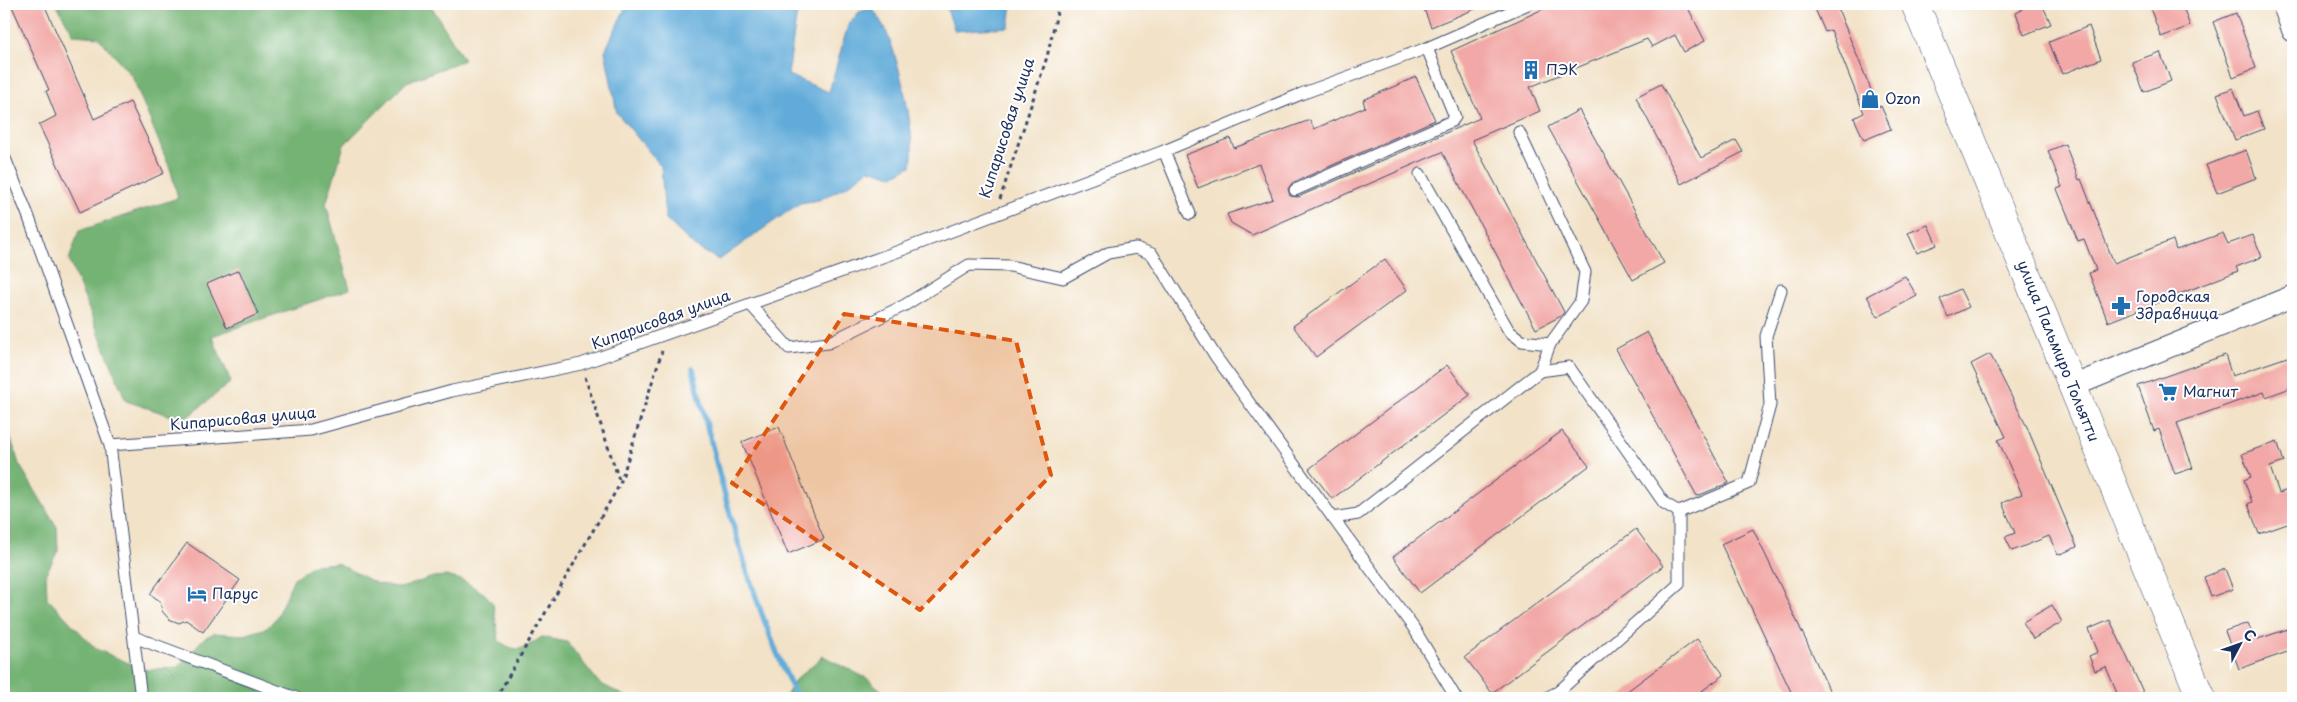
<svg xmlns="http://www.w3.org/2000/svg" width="2297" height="702" font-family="'Playpen Sans',sans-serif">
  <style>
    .forest { fill: #74b374; stroke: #487169 }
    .water { fill: #60abd9; stroke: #3e6d9c }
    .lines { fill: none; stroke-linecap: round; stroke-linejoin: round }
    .stream { stroke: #60abd9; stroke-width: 5.5 }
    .building { fill: #f2a8a6 }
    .service-casing { stroke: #3b4a6e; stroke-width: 13 }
    .minor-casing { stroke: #3b4a6e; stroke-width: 23 }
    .tertiary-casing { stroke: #3b4a6e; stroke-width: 29 }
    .path { stroke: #3b4a6e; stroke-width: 3; stroke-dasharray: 4 4; stroke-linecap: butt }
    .service { stroke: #fff; stroke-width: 11 }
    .minor { stroke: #fff; stroke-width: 21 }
    .tertiary { stroke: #fff; stroke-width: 28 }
    .marked { fill: #de5710; fill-opacity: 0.2; stroke: #de5710; stroke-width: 4; stroke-dasharray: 10 6; stroke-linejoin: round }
    .labels { text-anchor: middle; stroke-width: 4; stroke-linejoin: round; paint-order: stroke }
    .poi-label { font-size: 15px; fill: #1b2f5e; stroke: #fff; text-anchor: start }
    .street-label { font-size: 15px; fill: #1b2f5e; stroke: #fff }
  </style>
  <rect width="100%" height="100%" fill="#fff"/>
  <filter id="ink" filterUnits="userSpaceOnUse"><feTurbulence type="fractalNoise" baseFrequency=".02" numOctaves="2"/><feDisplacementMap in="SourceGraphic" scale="10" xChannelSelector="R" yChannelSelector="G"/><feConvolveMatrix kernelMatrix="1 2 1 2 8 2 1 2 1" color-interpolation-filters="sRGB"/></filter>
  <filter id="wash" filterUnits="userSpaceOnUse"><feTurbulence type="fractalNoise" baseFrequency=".0096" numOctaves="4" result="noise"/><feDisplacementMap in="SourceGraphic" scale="20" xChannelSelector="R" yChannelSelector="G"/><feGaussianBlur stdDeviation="1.12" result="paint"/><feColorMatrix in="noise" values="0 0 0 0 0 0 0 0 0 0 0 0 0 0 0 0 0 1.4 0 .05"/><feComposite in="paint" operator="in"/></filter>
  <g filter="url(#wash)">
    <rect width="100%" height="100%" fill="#f2e2c7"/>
    <g class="forest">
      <polygon points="56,4 430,4 464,60 407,82 344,145 326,204 350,289 212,336 231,382 184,420 126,401 69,260 79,231 178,198 171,171 132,76 98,37 74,35"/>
      <path d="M4,417L19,464L57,527L58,551L46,573L47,598L96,649L145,670L178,667L204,638L214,633L244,635L267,628L276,618L294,578L313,565L337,563L375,583L401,588L433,577L446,576L462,580L485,594L493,604L499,641C519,655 524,648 542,637L567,642L599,683L629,698H393L385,696L375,698H4Z"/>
      <polygon points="823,656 868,679 890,698 785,698 796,679"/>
    </g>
    <g class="water">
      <path d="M627,4H798L788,75L829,92L848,25L859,12L872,8C877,15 882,23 886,31C899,59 917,137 911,166L893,176L869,169L847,186L819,200L800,203L719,260L694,246L665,218L661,166L617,113L605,51Z"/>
      <polygon points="945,4 1012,4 1009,27 955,31"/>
    </g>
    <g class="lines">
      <path class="stream" d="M693,369C720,480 747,594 797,698"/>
    </g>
    <g id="blocks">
      <g class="building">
        <polygon points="11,4 44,4 94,119 130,102 164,173 80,212 39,125 56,116 46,91 49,90"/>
        <polygon points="1422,4 1487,4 1431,27"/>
        <polygon points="1554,4 1686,4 1705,41 1684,52 1675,35 1652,47 1647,39 1530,87 1540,111 1472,140 1564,312 1561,316 1536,329 1442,152 1252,235 1231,223 1227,214 1273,199 1259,164 1198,188 1185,155 1230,138 1234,148 1310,120 1314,129 1365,107 1363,100 1416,77 1435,120 1292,183 1288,189 1290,196 1298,197 1480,118 1451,51"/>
        <polygon points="1813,4 1836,4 1878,107 1881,106 1891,129 1864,140 1854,118 1864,113 1831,30 1825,32"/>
        <polygon points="2020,4 2042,4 2051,24 2024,35 2016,13 2022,10"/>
        <polygon points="2163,4 2182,4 2190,26 2161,37 2150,8"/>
        <polygon points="2236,13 2256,68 2233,77 2213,22"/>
        <polygon points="2089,26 2101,59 2062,74 2049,42"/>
        <polygon points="2160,52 2171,81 2144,92 2132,62"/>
        <polygon points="1661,84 1701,158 1736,140 1743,152 1681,184 1636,97"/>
        <polygon points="2233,88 2244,116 2257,111 2264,129 2235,140 2217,94"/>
        <polygon points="1579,110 1664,263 1633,280 1548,127"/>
        <polygon points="2065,144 2079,180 2081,179 2114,263 2173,240 2176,250 2223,233 2228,244 2253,235 2262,257 2236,267 2238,271 2108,322 2089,273 2096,270 2084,239 2078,241 2057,189 2062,187 2048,151"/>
        <polygon points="2246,150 2256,178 2217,193 2206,165"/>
        <polygon points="1928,225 1937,245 1917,253 1908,233"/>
        <polygon points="1385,259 1407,290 1316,357 1293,326"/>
        <polygon points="239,270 258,314 227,328 207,284"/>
        <polygon points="1905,276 1917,296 1878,317 1867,296"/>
        <polygon points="1960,289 1969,307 1948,317 1940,299"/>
        <polygon points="1647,332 1729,483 1697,496 1616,349"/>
        <polygon points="1990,354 2027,427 2077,547 2058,555 2049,536 2012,551 2005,537 2015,533 2002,503 2022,494 1998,440 2006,437 1971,364"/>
        <polygon points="2225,355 2232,376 2293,355 2293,387 2266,397 2264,392 2177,423 2193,468 2175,474 2159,429 2154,431 2138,386"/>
        <polygon points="1447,365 1470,395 1332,499 1309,469"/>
        <polygon points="779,427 824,539 788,554 742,442"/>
        <polygon points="1562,431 1589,466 1420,593 1393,557"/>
        <polygon points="2277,441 2284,462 2270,467 2279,493 2293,488 2293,522 2259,534 2248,504 2252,502 2244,480 2251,477 2242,454"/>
        <polygon points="1636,529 1663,566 1492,693 1465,657"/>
        <polygon points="1753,529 1779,583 1833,698 1794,698 1721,544"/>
        <polygon points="187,543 240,580 203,632 186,620 179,623 169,619 162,611 160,601 150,594"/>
        <polygon points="2225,569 2233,589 2211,597 2204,577"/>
        <polygon points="2052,605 2062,622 2033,639 2023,622"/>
        <polygon points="2110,620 2144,694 2133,698 2119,698 2106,667 2095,671 2089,656 2098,652 2089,629"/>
        <polygon points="2248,623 2255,640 2288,629 2293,650 2239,669 2225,631"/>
        <polygon points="1697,639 1724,675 1692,698 1618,698"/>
      </g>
    </g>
  </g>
  <g filter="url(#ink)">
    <use href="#blocks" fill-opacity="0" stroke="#3b4a6e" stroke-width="1"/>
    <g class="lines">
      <g class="service-casing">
        <g id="service">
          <polyline points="1519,132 1585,272 1581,301 1550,344 1540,371"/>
          <polyline points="1164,151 1190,214"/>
          <polyline points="4,156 28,215 110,445 141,698"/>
          <polyline points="1420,174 1509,331 1522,341 1550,344"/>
          <polyline points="1295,190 1452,121 1455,117 1427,48"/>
          <polyline points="750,304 789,348 828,343 905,305 969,265 1010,266 1063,278 1108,253 1136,248 1152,254 1216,357 1333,518 1358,514 1540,371 1569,367 1664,503 1679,512 1749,483 1770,405 1766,336 1781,290"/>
          <polyline points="110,445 311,430 452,391 581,364 899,251 1164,151 1301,94 1427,48 1528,4"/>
          <polyline points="1333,518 1413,627 1456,698"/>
          <polyline points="134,637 296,698"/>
          <polyline points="1546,698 1558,692 1679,584 1679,512"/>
        </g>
      </g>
      <g class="minor-casing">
        <g id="minor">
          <polyline points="2283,4 2293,31"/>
          <polyline points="2073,386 2293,296"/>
        </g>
      </g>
      <g class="tertiary-casing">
        <polyline id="tertiary" points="1915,4 2201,698"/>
      </g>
      <g class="path">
        <polyline points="1000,199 1047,57 1059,4"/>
        <polyline points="585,377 620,483"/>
        <polyline points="496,698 620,484 662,351"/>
      </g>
      <use href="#service" class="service"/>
      <use href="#minor" class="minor"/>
      <use href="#tertiary" class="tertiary"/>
    </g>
  </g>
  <path class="marked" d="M844,314L1016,341L1051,475L920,610L732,483Z"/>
  <defs>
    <g id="building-bare" transform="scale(1.5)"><path d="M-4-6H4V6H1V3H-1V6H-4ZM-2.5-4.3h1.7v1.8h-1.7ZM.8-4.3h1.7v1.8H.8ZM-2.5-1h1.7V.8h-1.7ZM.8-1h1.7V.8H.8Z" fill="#1f6fb2" stroke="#fff" stroke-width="2.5" paint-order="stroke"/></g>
    <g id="shop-bare" transform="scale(1.5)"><path d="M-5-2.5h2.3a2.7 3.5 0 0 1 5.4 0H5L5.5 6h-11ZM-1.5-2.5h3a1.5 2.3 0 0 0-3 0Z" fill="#1f6fb2" stroke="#fff" stroke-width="2.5" paint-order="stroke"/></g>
    <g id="pharmacy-bare" transform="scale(1.5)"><path d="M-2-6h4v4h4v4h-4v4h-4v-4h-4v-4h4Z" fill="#1f6fb2" stroke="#fff" stroke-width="2.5" paint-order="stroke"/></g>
    <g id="supermarket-bare" transform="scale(1.5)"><path d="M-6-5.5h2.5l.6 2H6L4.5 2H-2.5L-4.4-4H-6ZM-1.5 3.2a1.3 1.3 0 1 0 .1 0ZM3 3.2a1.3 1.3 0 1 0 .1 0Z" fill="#1f6fb2" stroke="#fff" stroke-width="2.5" paint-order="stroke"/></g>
    <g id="hotel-bare" transform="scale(1.5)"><path d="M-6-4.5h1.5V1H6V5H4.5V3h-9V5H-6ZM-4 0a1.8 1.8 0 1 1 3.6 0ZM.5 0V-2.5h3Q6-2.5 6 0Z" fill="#1f6fb2" stroke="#fff" stroke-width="2.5" paint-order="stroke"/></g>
  </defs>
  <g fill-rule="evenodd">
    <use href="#building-bare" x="1531" y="70"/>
    <use href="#shop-bare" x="1870" y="99"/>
    <use href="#pharmacy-bare" x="2121" y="306"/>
    <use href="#supermarket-bare" x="2168" y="392"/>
    <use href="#hotel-bare" x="197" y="594"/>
  </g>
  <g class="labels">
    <g class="poi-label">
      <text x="1546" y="75">ПЭК</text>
      <text x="1885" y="104">Ozon</text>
      <text x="2136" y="302">Городская<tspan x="2136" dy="17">Здравница</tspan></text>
      <text x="2183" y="397">Магнит</text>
      <text x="212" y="599">Парус</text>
    </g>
    <g class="street-label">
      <text transform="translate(1007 128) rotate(-72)" y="5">Кипарисовая улица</text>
      <text transform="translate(661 320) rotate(-20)" y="5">Кипарисовая улица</text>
      <text transform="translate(2058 351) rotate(68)" y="5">улица Пальмиро Тольятти</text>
      <text transform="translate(243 419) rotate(-5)" y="5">Кипарисовая улица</text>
    </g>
  </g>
  <rect width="2297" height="702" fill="none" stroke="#fff" stroke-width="20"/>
  <g transform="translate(2240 644) rotate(49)" stroke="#ffffff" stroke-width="4" paint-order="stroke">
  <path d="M0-4L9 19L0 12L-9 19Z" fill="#1b2f5e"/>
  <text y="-8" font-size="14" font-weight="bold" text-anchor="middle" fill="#1b2f5e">С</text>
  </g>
</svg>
